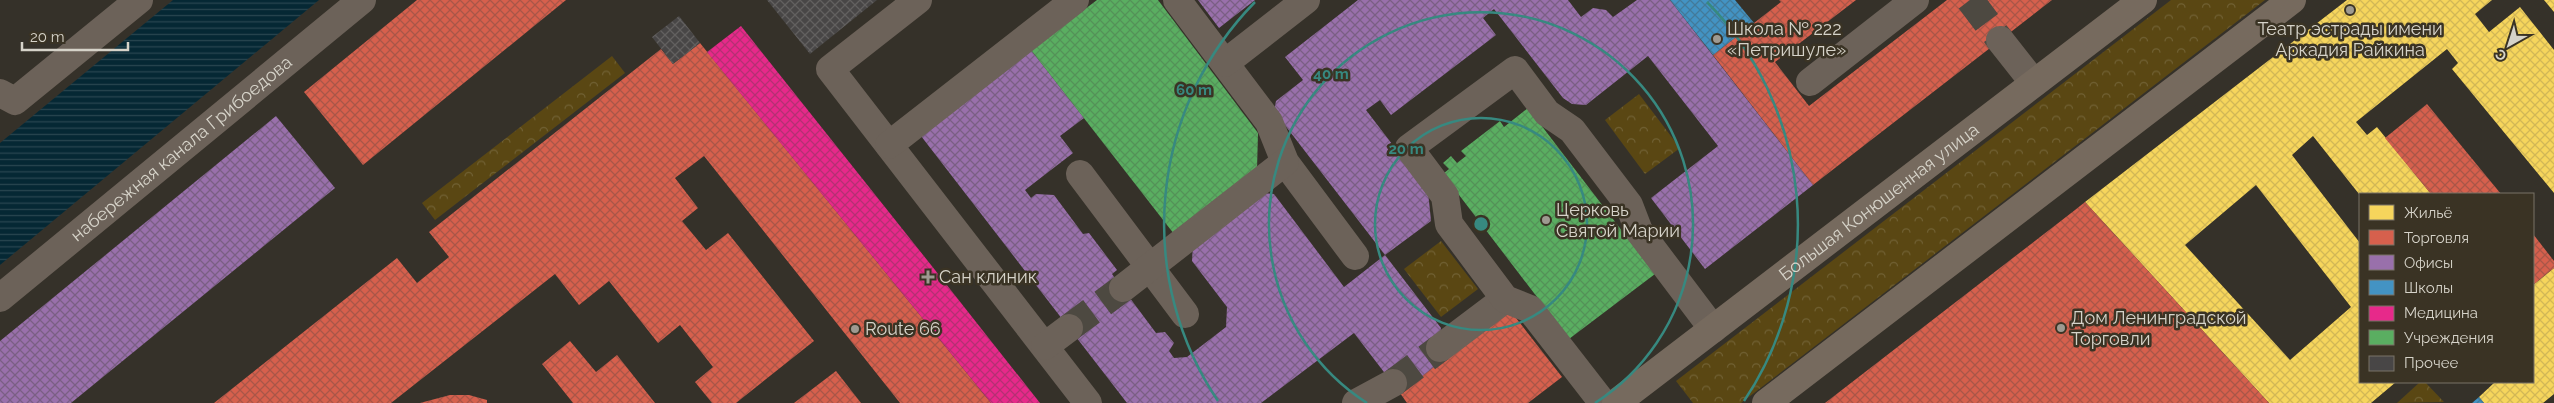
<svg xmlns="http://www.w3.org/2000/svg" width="2554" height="403" font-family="Raleway,sans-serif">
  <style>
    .forest { fill: url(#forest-crowns) }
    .water { fill: url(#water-rules) }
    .homes { fill: url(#homes-cross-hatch); fill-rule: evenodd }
    .shops { fill: url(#shops-cross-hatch) }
    .offices { fill: url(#offices-cross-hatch) }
    .schools { fill: url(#schools-cross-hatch) }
    .health { fill: url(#health-cross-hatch) }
    .public { fill: url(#public-cross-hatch) }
    .building { fill: url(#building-cross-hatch) }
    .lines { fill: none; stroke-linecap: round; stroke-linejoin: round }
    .minor-tunnel { stroke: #4d4941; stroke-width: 28; stroke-dasharray: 28 14; stroke-linecap: butt }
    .minor { stroke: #6c6259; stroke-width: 28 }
    .major { stroke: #766a5e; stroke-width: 28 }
    .ring { fill: none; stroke: #378980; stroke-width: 2.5 }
    .poi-dot { fill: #9e9a91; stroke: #3a3324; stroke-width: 2 }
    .labels { text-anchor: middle; stroke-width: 5; stroke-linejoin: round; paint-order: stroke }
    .poi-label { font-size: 18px; fill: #d6d3c9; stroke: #3a3324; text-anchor: start }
    .street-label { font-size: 18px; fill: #d6d3c9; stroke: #3a3324 }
    .centre { fill: #378980; stroke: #3a3324; stroke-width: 2.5 }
    .ring-label { font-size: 15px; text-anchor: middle; font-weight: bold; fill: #378980; stroke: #3a3324; stroke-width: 5; stroke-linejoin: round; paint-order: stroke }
  </style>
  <defs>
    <pattern id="forest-crowns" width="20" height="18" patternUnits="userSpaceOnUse" patternTransform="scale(1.25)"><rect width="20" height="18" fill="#5a4713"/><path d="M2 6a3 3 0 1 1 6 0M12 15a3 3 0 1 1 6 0" fill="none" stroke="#716134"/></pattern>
    <pattern id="water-rules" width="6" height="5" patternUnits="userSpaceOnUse" patternTransform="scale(1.25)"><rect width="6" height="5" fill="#052834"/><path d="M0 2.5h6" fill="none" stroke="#294650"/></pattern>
    <pattern id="homes-cross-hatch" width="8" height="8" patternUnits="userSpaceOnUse" patternTransform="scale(1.25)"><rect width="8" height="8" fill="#f6d55c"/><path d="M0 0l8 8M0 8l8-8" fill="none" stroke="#d2b756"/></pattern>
    <pattern id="shops-cross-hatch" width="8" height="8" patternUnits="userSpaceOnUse" patternTransform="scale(1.25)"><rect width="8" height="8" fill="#d6604d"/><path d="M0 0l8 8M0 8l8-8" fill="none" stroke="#a95648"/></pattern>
    <pattern id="offices-cross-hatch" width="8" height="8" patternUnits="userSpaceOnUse" patternTransform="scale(1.25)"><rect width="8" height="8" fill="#9970ab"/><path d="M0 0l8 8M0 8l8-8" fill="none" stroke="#7a5f84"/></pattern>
    <pattern id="schools-cross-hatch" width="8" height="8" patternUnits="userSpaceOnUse" patternTransform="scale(1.25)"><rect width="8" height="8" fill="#4393c3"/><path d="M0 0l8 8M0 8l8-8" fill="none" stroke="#427a9a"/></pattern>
    <pattern id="health-cross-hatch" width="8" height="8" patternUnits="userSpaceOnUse" patternTransform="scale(1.25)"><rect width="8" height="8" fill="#e7298a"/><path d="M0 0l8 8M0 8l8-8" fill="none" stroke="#b53073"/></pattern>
    <pattern id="public-cross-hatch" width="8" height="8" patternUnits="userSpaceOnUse" patternTransform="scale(1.25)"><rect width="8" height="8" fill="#5aae61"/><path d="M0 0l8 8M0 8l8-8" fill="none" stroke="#549258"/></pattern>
    <pattern id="building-cross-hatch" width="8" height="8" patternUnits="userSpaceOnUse" patternTransform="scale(1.25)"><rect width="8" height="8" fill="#484646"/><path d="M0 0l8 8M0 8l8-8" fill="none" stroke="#62605f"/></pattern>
  </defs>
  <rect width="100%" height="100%" fill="#353129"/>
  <g class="forest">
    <polygon points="2171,0 2265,0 1741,403 1693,403 1676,381"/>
    <polygon points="612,56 625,73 435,220 422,203"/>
    <polygon points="1639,94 1680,148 1645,174 1605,120"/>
    <polygon points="1441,241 1478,289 1441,317 1404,269"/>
    <polygon points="2420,382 2425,382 2444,402 2397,403"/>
  </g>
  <polygon class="water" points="173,0 319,0 0,265 0,143"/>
  <g class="homes">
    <path d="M2347,0H2492L2475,14L2489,32L2520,7L2554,50V193L2452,69L2458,63L2447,49L2356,122L2367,135L2377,127L2431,194H2359L2313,136L2292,155L2360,243V382H2396L2371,403H2269L2085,202ZM2256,185L2351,307L2290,360L2185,245Z"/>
    <polygon points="2544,0 2554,0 2554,12"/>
    <polygon points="2554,268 2554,394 2543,403 2484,403 2479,397 2495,382 2533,382 2533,285"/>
  </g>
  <g class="shops">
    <polygon points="417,0 566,0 363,165 304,92"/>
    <polygon points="1779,0 1856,0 1775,62 1809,106 1947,0 2052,0 1813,185 1713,55 1781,2"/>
    <polygon points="700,43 991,403 900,403 704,156 675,178 698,208 682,221 706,250 728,233 814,341 736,403 712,403 695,382 713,367 680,325 658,343 609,281 579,305 555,274 391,403 214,403 397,258 417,283 449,257 429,232 661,49 673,64"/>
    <polygon points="2427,104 2501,194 2431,194 2385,138"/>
    <polygon points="2085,202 2269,403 1825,403 2075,210"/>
    <polygon points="2533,234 2554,261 2554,268 2533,285"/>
    <polygon points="1509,309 1562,377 1528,403 1407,403 1400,393"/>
    <polygon points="570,341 596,372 617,355 655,403 573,403 542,364"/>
    <polygon points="836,371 861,403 794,403"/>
    <polygon points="450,395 469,395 487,400 487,403 420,403"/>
  </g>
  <g class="offices">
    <polygon points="1198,0 1255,0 1219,28"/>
    <polygon points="1358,0 1568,0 1581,17 1593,8 1606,10 1613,17 1637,0 1670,0 1813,185 1705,269 1651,198 1718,146 1648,56 1586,105 1572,104 1563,98 1494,9 1483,18 1496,35 1391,115 1380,100 1366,110 1428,191 1431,221 1385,255 1274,111 1276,101 1303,80 1285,57"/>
    <polygon points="1031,50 1084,118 1060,136 1073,153 1025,190 1031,198 1036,194 1054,195 1083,234 1089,233 1117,270 1112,274 1156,333 1165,332 1174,343 1169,351 1174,358 1187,357 1226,327 1227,307 1192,261 1193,244 1260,193 1274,194 1344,287 1385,255 1441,328 1440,336 1447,357 1400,393 1354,333 1261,403 1127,403 921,136"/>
    <polygon points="276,116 335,188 71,403 0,403 0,341"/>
  </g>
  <g class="schools">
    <polygon points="1670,0 1735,0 1754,23 1713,55"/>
    <polygon points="2479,397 2484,403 2472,403"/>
  </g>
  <polygon class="health" points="741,26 935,270 1040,403 991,403 707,52"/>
  <g class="public">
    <polygon points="1097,0 1158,0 1258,133 1257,170 1174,234 1031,50"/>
    <polygon points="1528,108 1655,274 1569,339 1443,174 1449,169 1443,163 1451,156 1457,163 1466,156 1461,151 1500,121 1504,127"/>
  </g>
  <g class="building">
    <polygon points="767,0 877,0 810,54"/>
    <polygon points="679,16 700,43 673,64 652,37"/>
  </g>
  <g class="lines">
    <g class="minor-tunnel">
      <polyline points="1970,0 2000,40"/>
      <polyline points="1069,328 1123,288"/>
      <polyline points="1393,383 1440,348"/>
    </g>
    <g class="minor">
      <polyline points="918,0 830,69 1088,403"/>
      <polyline points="1177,0 1269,122 1285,162 1355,256"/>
      <polyline points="2000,40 2034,83"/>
      <polyline points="1225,63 1306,0"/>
      <polyline points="1810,82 1915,0"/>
      <polyline points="0,93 15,101 139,0"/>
      <polyline points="889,145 1075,0"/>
      <polyline points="1080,174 1185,314"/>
      <polyline points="1123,288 1285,162"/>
      <path id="s1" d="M0,298L362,0"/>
      <polyline points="1045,346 1069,328"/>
      <polyline points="1440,348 1505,299"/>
      <polyline points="1356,403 1393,383"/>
      <polyline points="1603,403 1530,309 1505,299 1449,224 1445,196 1409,148 1515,70 1547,113 1572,130 1629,205 1639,231 1713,329"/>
    </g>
    <g class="major">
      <path id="s2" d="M1616,403L2143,0"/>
      <polyline points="1766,403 2292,0"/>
    </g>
  </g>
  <g class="ring">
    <circle cx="1481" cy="224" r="106"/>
    <path d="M1367 403A212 212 0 1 1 1595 403"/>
    <path d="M1218 401A317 317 0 0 1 1255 2M1707 2A317 317 0 0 1 1744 401"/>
  </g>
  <g class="poi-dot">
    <circle cx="2350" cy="10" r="5"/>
    <circle cx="1717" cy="39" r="5"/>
    <circle cx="1546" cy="220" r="5"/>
    <path d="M925.5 269.5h5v5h5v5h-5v5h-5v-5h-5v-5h5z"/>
    <circle cx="2061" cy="328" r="5"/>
    <circle cx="855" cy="329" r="5"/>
  </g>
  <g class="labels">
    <g class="poi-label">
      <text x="1727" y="35">Школа № 222<tspan x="1727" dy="21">«Петришуле»</tspan></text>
      <text x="2350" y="35" text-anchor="middle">Театр эстрады имени<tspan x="2350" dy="21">Аркадия Райкина</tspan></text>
      <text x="1556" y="216">Церковь<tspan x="1556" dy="21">Святой Марии</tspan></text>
      <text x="939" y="283">Сан клиник</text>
      <text x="2071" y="324">Дом Ленинградской<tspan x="2071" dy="21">Торговли</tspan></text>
      <text x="865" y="335">Route 66</text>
    </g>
    <g class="street-label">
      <text dy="6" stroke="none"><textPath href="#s1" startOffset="235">набережная канала Грибоедова</textPath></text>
      <text dy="6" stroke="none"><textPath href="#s2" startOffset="331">Большая Конюшенная улица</textPath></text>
    </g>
  </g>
  <circle cx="1481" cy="224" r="8" class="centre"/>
  <g class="ring-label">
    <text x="1331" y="79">40 m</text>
    <text x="1194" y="95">60 m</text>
    <text x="1406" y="154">20 m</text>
  </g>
  <rect x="2359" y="193" width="175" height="190" fill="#3a3324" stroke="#787366"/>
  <rect x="2369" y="205" width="25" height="15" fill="#f6d55c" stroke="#787366"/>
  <text x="2404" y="218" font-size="15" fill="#d6d3c9">Жильё</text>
  <rect x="2369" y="230" width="25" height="15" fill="#d6604d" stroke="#787366"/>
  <text x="2404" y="243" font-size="15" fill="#d6d3c9">Торговля</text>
  <rect x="2369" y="255" width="25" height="15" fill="#9970ab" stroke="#787366"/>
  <text x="2404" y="268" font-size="15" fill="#d6d3c9">Офисы</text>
  <rect x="2369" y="280" width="25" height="15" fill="#4393c3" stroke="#787366"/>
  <text x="2404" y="293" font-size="15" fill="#d6d3c9">Школы</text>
  <rect x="2369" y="306" width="25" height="15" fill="#e7298a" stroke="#787366"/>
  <text x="2404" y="318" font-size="15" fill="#d6d3c9">Медицина</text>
  <rect x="2369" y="330" width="25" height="15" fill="#5aae61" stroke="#787366"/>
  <text x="2404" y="343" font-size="15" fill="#d6d3c9">Учреждения</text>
  <rect x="2369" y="356" width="25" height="15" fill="#484646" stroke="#787366"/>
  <text x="2404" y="368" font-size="15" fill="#d6d3c9">Прочее</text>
  <g transform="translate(2509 45) rotate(219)" stroke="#3a3324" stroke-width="4" paint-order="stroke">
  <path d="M0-4L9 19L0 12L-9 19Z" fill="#d6d3c9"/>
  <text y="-8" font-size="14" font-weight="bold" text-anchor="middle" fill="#d6d3c9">С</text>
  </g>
  <path d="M22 42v8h106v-8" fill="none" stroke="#d6d3c9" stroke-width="2.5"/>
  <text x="30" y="42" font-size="15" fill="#d6d3c9" stroke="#3a3324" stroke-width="4" paint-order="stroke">20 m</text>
</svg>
